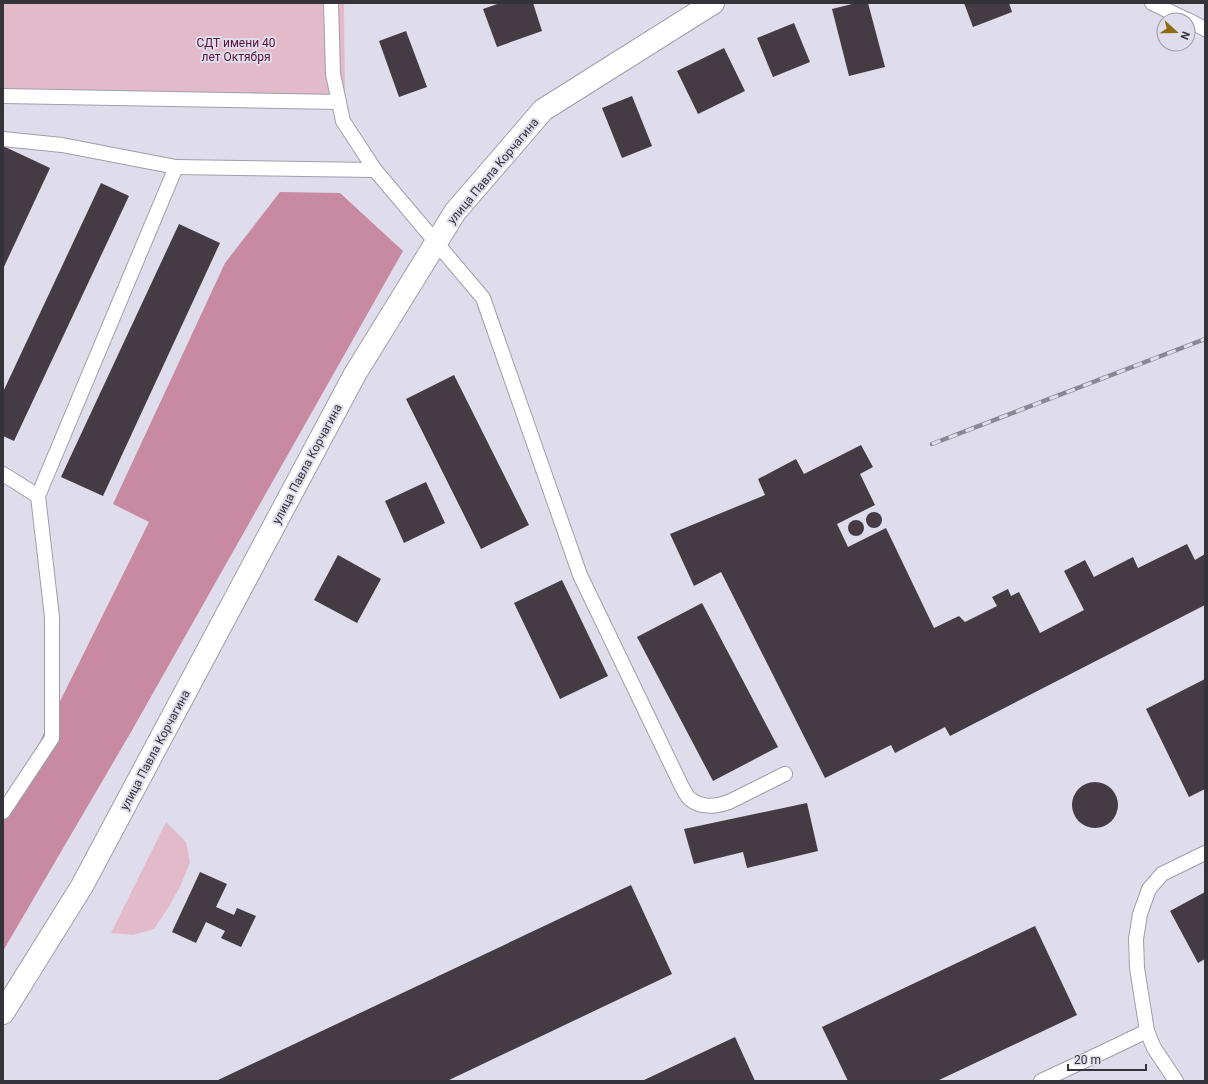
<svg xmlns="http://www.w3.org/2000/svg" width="1208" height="1084" font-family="Roboto,sans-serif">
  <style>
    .green { fill: #e3bac9 }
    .forest { fill: #c889a2 }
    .building { fill: #443b45 }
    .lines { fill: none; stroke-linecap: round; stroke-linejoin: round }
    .lane-casing { stroke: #a09eab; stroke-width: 16 }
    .secondary-casing { stroke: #a09eab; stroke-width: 24 }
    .lane { stroke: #fff; stroke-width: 14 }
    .secondary { stroke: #fff; stroke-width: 22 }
    .rail-casing { stroke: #898791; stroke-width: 4.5 }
    .rail { stroke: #dfddeb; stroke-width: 3; stroke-dasharray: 9; stroke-linecap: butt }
    .labels { text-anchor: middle; stroke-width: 4; stroke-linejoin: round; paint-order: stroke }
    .park-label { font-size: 12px; fill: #5c1138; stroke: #dfddeb }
    .street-label { font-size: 12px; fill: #343339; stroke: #dfddeb }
  </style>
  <rect width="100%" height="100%" fill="#dfddeb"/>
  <g class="green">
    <polygon points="3,3 344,3 345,99 3,96"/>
    <polygon points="166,822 186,842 190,862 181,885 168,908 154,929 133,935 111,933"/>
  </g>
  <polygon class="forest" points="280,192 340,193 403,251 131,732 3,951 3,816 149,522 113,504 225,263"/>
  <g class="building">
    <polygon points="500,3 533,3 542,31 497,47 483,9"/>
    <polygon points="856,3 868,3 885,67 849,76 832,9"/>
    <polygon points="964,3 1009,3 1012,12 973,27"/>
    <polygon points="794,23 810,62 773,77 757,38"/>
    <polygon points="406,31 427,87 399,97 379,41"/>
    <polygon points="724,48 745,91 698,114 677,71"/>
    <polygon points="632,96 652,146 622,158 602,108"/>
    <polygon points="3,146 50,168 3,269"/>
    <polygon points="101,183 129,196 14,441 3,436 3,392"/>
    <polygon points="179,224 220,243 103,496 61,477"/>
    <polygon points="454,375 529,525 481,549 406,399"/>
    <polygon points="861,445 873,467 860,474 875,505 837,524 848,547 886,528 934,628 959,616 965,622 997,606 992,597 1008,589 1011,596 1019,592 1040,633 1084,610 1064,571 1085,560 1094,577 1133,557 1138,568 1187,544 1195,560 1205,554 1205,605 950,736 945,727 895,753 891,745 825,778 721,572 694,586 670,534 765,495 758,479 796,459 804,474"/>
    <polygon points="426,482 445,523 404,543 385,501"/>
    <circle cx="874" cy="520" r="8"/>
    <circle cx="856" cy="528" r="8"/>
    <polygon points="338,555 381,579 357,623 314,600"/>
    <polygon points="562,580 608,676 560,699 514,603"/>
    <polygon points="702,603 778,747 713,781 637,637"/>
    <polygon points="1205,679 1205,789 1189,797 1146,709"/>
    <circle cx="1095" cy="805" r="23"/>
    <polygon points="807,803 818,851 747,868 743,852 694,864 684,829"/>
    <polygon points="200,872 227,884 216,907 234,915 237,908 256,916 241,947 221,938 225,931 206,922 196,943 172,932"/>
    <polygon points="631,885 672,974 447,1081 216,1081"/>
    <polygon points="1205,892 1205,959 1198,963 1170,911"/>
    <polygon points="1035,926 1077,1015 937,1081 848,1081 822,1027"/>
    <polygon points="735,1037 755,1081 642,1081"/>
  </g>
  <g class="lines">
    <g class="lane-casing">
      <g id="lane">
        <polyline points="331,3 333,74 343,121 375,170"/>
        <polyline points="1152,3 1187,20"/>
        <polyline points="1188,20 1205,29"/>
        <polyline points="3,96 339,102"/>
        <polyline points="3,139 62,145 176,167 38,496 52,617 52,738 3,812"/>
        <path d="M176,167L375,170L483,298L580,575L682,787C684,790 686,795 689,798C699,808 716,807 729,802L785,774"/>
        <polyline points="3,474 38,496"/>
        <polyline points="1041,1081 1099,1054 1147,1031"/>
        <polyline points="1176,1081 1154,1048 1147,1031 1137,968 1136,939 1140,914 1149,889 1162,874 1205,853"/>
      </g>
    </g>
    <g class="secondary-casing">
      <polyline id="secondary" points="3,1013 82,886 355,374 455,212 543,110 713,3"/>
    </g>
    <use href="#lane" class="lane"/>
    <use href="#secondary" class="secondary"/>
    <g class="rail-casing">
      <polyline id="rail" points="932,444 1205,339"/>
    </g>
    <use href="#rail" class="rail"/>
  </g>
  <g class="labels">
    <g class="park-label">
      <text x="236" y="47">СДТ имени 40<tspan x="236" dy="14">лет Октября</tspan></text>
    </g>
    <g class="street-label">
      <text transform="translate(493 171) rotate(-50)" y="4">улица Павла Корчагина</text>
      <text transform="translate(307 464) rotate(-62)" y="4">улица Павла Корчагина</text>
      <text transform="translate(155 750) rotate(-62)" y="4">улица Павла Корчагина</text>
    </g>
  </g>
  <rect width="1208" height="1084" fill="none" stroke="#343339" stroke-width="8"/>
  <g transform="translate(1176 32) rotate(111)"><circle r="19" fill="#dfddeb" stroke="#9b99a4"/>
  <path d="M0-3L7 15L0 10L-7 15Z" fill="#8e6b0f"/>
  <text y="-6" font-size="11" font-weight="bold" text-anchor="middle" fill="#343339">N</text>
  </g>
  <path d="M1068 1064v6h78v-6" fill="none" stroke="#343339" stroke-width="2"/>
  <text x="1074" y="1064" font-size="12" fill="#343339" stroke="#dfddeb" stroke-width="3" paint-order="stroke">20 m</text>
</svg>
